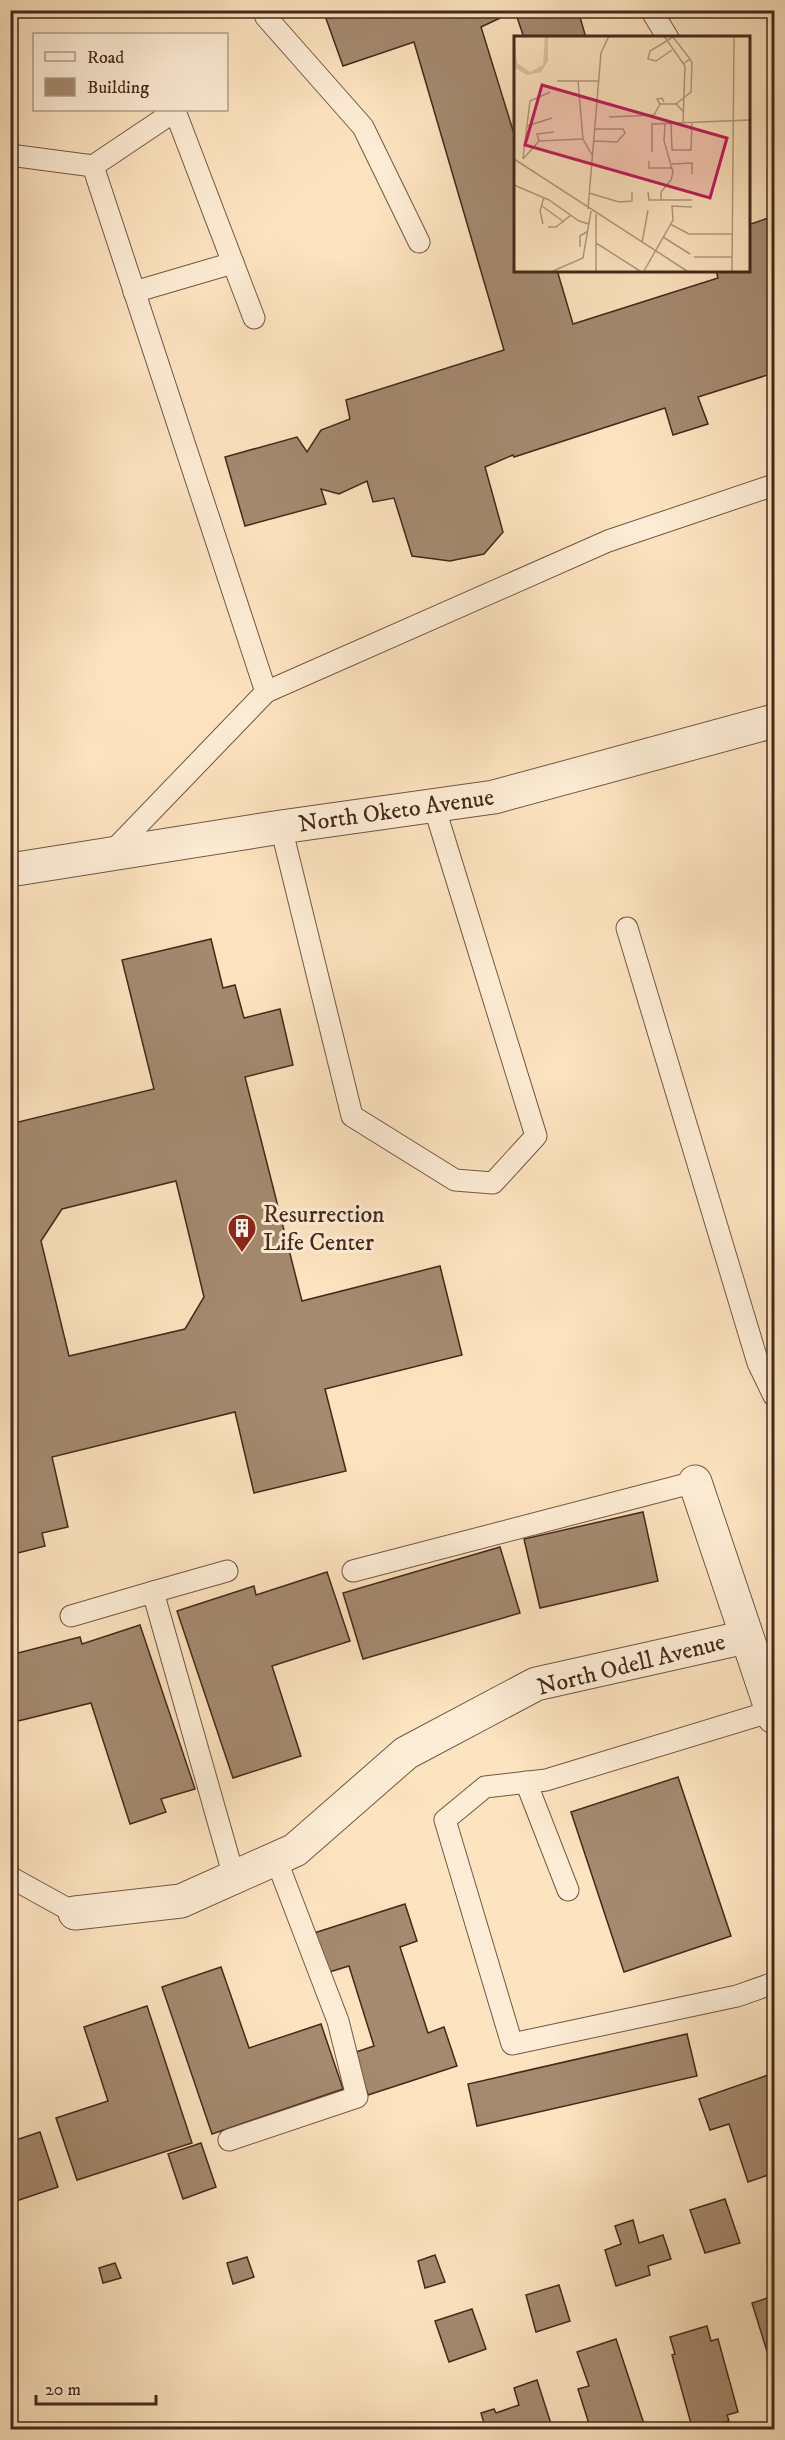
<svg xmlns="http://www.w3.org/2000/svg" width="785" height="2440" font-family="'IM FELL DW Pica',serif">
  <style>
    .building { fill: #a58a70; stroke: #45281a; stroke-width: 1.5; fill-rule: evenodd }
    .lines { fill: none; stroke-linecap: round; stroke-linejoin: round }
    .lane-casing { stroke: #735744; stroke-width: 23 }
    .street-casing { stroke: #735744; stroke-width: 35 }
    .lane { stroke: #feedd6; stroke-width: 21 }
    .street { stroke: #feedd6; stroke-width: 33 }
    .labels { text-anchor: middle; stroke-width: 6; stroke-linejoin: round; paint-order: stroke }
    .street-label { font-size: 24px; fill: #45281a; stroke: #feedd6 }
    .poi-label { font-size: 24px; fill: #45281a; stroke: #feedd6; text-anchor: start }
    .inset-road { fill: none; stroke: #b3997e; stroke-width: 1.5 }
    .view { fill: #c2185b; fill-opacity: 0.15; stroke: #c2185b; stroke-width: 3 }
    .inset-edge { fill: none; stroke: #45281a; stroke-width: 3 }
  </style>
  <rect width="100%" height="100%" fill="#fde4c0"/>
  <filter id="stains"><feTurbulence type="fractalNoise" baseFrequency=".00333" numOctaves="4"/><feColorMatrix values="0 0 0 0 .2 0 0 0 0 .09 0 0 0 0 .02 0 0 0 .5 -.17"/></filter>
  <radialGradient id="worn" r=".72"><stop offset=".6" stop-color="#630" stop-opacity="0"/><stop offset="1" stop-color="#630" stop-opacity=".3"/></radialGradient>
  <g class="building">
    <polygon points="323,10 578,10 586,38 524,38 515,11 481,27 515,137 515,270 557,270 573,324 718,278 716,270 748,270 748,225 774,216 774,373 698,397 708,424 673,435 665,408 514,457 513,455 485,467 503,532 484,554 450,561 412,556 394,498 373,502 367,481 339,494 321,489 326,504 245,526 225,457 297,437 307,452 321,430 350,419 346,400 504,350 414,42 343,66"/>
    <path d="M211,939L223,988L235,985L244,1018L280,1009L293,1065L245,1077L302,1301L440,1266L462,1355L325,1389L346,1471L254,1493L235,1412L52,1457L68,1527L42,1533L45,1546L10,1555V1124L154,1089L122,960ZM176,1181L204,1297L185,1329L69,1356L41,1241L62,1209Z"/>
    <polygon points="643,1512 658,1581 540,1608 524,1539"/>
    <polygon points="500,1547 520,1613 363,1659 343,1593"/>
    <polygon points="327,1572 350,1641 272,1666 301,1756 233,1778 177,1611 254,1586 256,1595"/>
    <polygon points="140,1625 195,1789 161,1799 166,1812 130,1824 91,1703 10,1723 10,1655 80,1637 82,1644"/>
    <polygon points="678,1777 731,1936 624,1972 571,1812"/>
    <polygon points="405,1904 417,1941 400,1947 428,2033 444,2027 457,2066 368,2095 353,2053 374,2046 349,1966 326,1973 314,1933"/>
    <polygon points="221,1967 249,2048 321,2024 343,2089 212,2134 162,1987"/>
    <polygon points="147,2006 192,2143 77,2180 56,2118 108,2101 84,2027"/>
    <polygon points="687,2034 697,2076 477,2126 468,2084"/>
    <polygon points="774,2073 774,2173 748,2182 729,2124 710,2130 699,2099"/>
    <polygon points="40,2132 58,2187 13,2202 15,2210 10,2211 10,2142"/>
    <polygon points="201,2143 216,2187 183,2199 168,2154"/>
    <polygon points="725,2199 740,2243 705,2253 690,2210"/>
    <polygon points="633,2220 639,2243 663,2235 671,2259 648,2266 650,2275 616,2286 605,2250 621,2244 615,2226"/>
    <polygon points="435,2255 445,2282 425,2288 418,2261"/>
    <polygon points="247,2257 254,2277 233,2284 227,2263"/>
    <polygon points="115,2263 121,2278 103,2283 99,2268"/>
    <polygon points="559,2285 570,2321 536,2332 526,2295"/>
    <polygon points="774,2296 774,2374 752,2303"/>
    <polygon points="472,2309 486,2349 449,2362 435,2321"/>
    <polygon points="707,2326 711,2341 718,2339 738,2412 727,2415 729,2421 703,2429 701,2424 692,2427 672,2355 675,2354 670,2337"/>
    <polygon points="616,2339 646,2430 591,2430 578,2389 589,2386 577,2352"/>
    <polygon points="537,2380 553,2430 486,2430 481,2413 494,2409 496,2413 519,2405 514,2388"/>
  </g>
  <g class="lines">
    <g class="lane-casing">
      <g id="lane">
        <polyline points="263,10 266,17 363,127 419,242"/>
        <polyline points="651,10 668,38"/>
        <polyline points="10,155 93,166 266,692"/>
        <polyline points="93,166 175,111 254,318"/>
        <polyline points="134,292 233,263"/>
        <polyline points="281,827 352,1116 455,1180 493,1183 536,1136 434,806"/>
        <polyline points="110,854 266,692 608,541 774,485"/>
        <polyline points="627,928 758,1363 774,1396"/>
        <polyline points="227,1571 153,1592 234,1877"/>
        <polyline points="353,1571 695,1482"/>
        <polyline points="71,1616 153,1592"/>
        <polyline points="772,1711 546,1780 485,1787 445,1820 512,2044 737,1996 774,1983"/>
        <polyline points="526,1782 568,1890"/>
        <polyline points="10,1877 75,1913"/>
        <polyline points="229,2140 357,2097 338,2021 276,1859"/>
      </g>
    </g>
    <g class="street-casing">
      <g id="street">
        <polyline points="10,870 281,827 494,797 774,721"/>
        <polyline points="695,1482 774,1717"/>
        <polyline points="75,1913 181,1901 295,1850 406,1753 536,1684 746,1637"/>
      </g>
    </g>
    <use href="#lane" class="lane"/>
    <use href="#street" class="street"/>
  </g>
  <defs>
    <g id="building-pin" transform="scale(1.5)"><path d="M0 17L-7.5 6A9.5 9.5 0 1 1 7.5 6Z" fill="#8f2418" stroke="#feedd6"/><path d="M-4-6H4V6H1V3H-1V6H-4ZM-2.5-4.3h1.7v1.8h-1.7ZM.8-4.3h1.7v1.8H.8ZM-2.5-1h1.7V.8h-1.7ZM.8-1h1.7V.8H.8Z" fill="#fff"/></g>
  </defs>
  <g fill-rule="evenodd">
    <use href="#building-pin" x="242" y="1228"/>
  </g>
  <g class="labels">
    <g class="street-label">
      <text transform="translate(396 810) rotate(-8)" y="8">North Oketo Avenue</text>
      <text transform="translate(631 1664) rotate(-14)" y="8">North Odell Avenue</text>
    </g>
    <g class="poi-label">
      <text x="263" y="1222">Resurrection<tspan x="263" dy="28">Life Center</tspan></text>
    </g>
  </g>
  <g transform="translate(514 36)">
    <rect width="236" height="236" fill="#fde4c0"/>
    <path d="M0,0L3,27L16,36L29,29L31,0H34V25L27,36L13,39L1,32Z" fill="#dec4a4"/>
    <path class="inset-road" d="M150,0L171,30L169,87M158,14L142,25L134,23L136,15L159,1L176,23M43,45H85M64,45L69,103L78,119M150,66L148,62L143,63L146,68H162L170,76M162,68L177,56L178,27L176,23L169,28M95,81L140,79L146,68M157,87L158,114H177L178,86M13,90L38,82M25,105L23,98L40,96M80,105L103,106L111,97L109,93H81M138,116V88L236,84M9,122L16,65L36,56M0,123L173,235M9,123L25,105L69,103M135,125V132H158M158,128L178,127V138M0,149L35,164L65,185L75,188M134,156L135,164H178M75,157L105,166L118,165V156M147,164V156L157,144L159,136L150,105L151,88M28,170L50,186M74,173L87,17L95,0M29,188L26,175L30,161M156,188L175,198H218M34,191H42L57,179M149,201L176,218M82,207L126,235M128,207L134,174M66,211V200L74,195M180,221H218M39,235L69,222L77,175M82,235V178M130,235L159,184L158,170L178,171M218,235L220,0"/>
    <path class="view" d="M28,49L213,102L196,162L11,109Z"/>
    <rect width="236" height="236" class="inset-edge"/>
  </g>
  <rect width="785" height="2440" fill="none" stroke="#fde4c0" stroke-width="36"/>
  <rect x="12" y="12" width="761" height="2416" fill="none" stroke="#45281a" stroke-width="3"/>
  <rect x="18" y="18" width="749" height="2404" fill="none" stroke="#45281a" stroke-width="1.5"/>
  <rect x="33" y="33" width="195" height="78" fill="#feedd6" stroke="#b49e8b" stroke-width="1.5"/>
  <rect x="45" y="52" width="30" height="9" fill="#feedd6" stroke="#b49e8b" stroke-width="1.5"/>
  <text x="87" y="63" font-size="18" fill="#45281a">Road</text>
  <rect x="45" y="78" width="30" height="18" fill="#a58a70" stroke="#b49e8b" stroke-width="1.5"/>
  <text x="87" y="93" font-size="18" fill="#45281a">Building</text>
  <path d="M36 2395v9h120v-9" fill="none" stroke="#45281a" stroke-width="3"/>
  <text x="45" y="2395" font-size="18" fill="#45281a" stroke="#feedd6" stroke-width="4.5" paint-order="stroke">20 m</text>
  <rect width="100%" height="100%" filter="url(#stains)"/>
  <rect width="100%" height="100%" fill="url(#worn)"/>
</svg>
